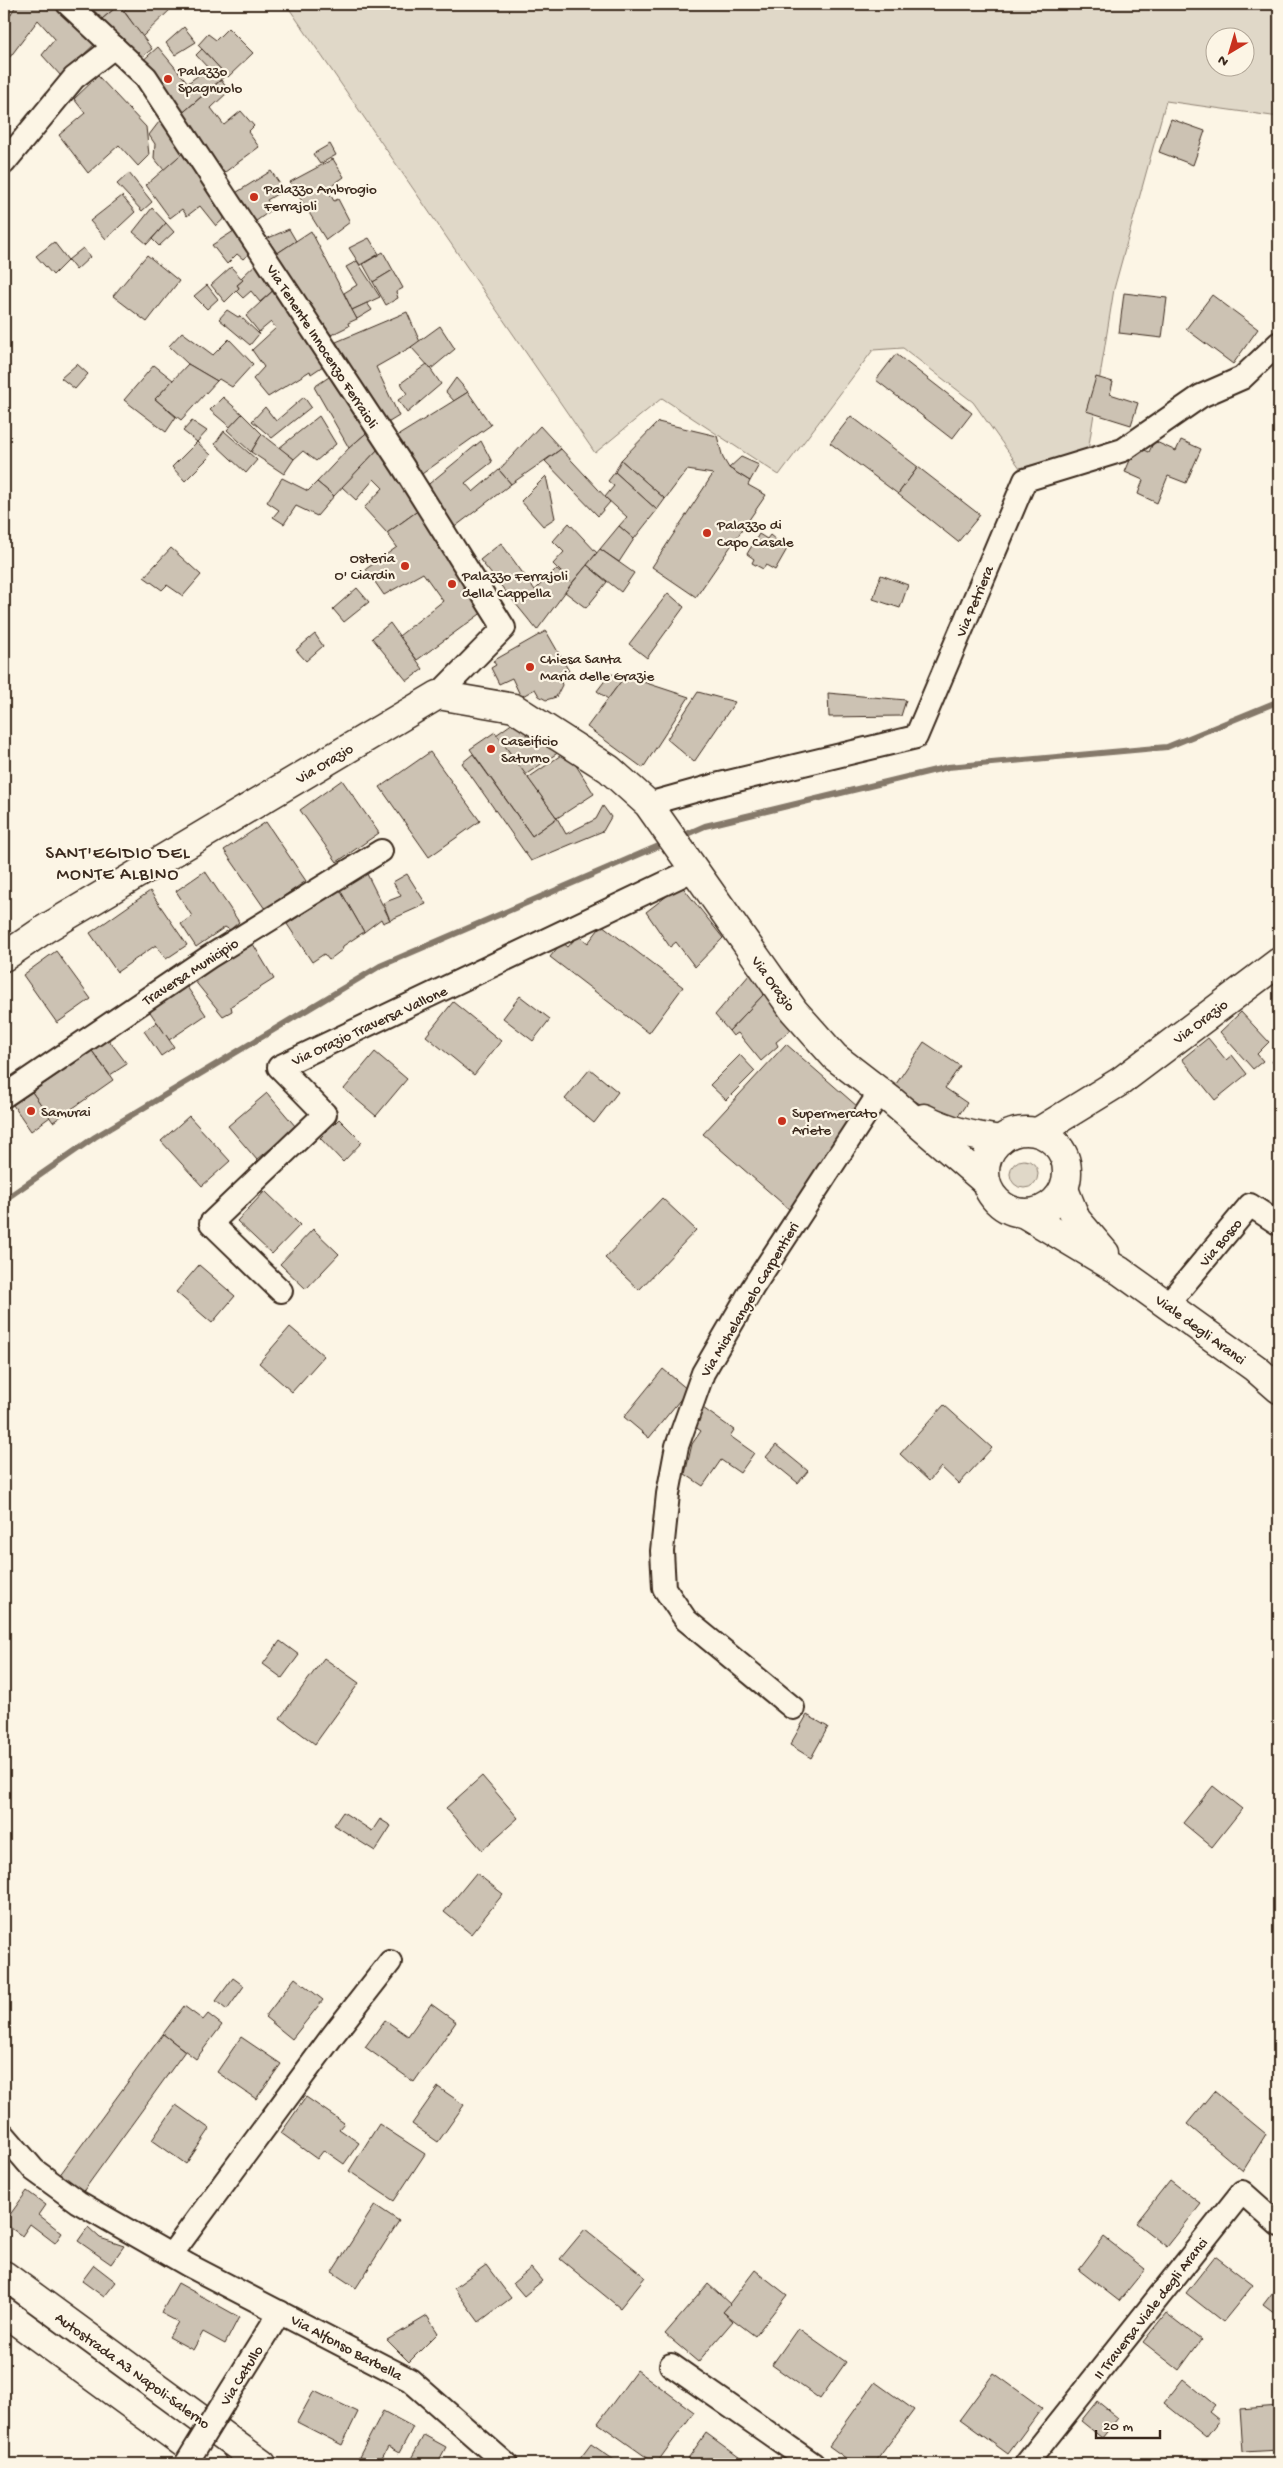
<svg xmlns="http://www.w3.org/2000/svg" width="1283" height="2468" font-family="'Gochi Hand',sans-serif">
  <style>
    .green { fill: #e0d8c8; stroke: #8e8173; fill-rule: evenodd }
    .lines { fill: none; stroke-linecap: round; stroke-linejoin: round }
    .stream { stroke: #85796b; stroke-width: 6 }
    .building { fill: #ccc2b3; stroke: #3b2a1e }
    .minor-casing { stroke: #3b2a1e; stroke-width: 26 }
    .tertiary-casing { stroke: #3b2a1e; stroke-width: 31 }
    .secondary-casing { stroke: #3b2a1e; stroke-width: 31 }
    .motorway-casing { stroke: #3b2a1e; stroke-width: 31 }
    .minor { stroke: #fcf5e5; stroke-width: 22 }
    .tertiary { stroke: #fcf5e5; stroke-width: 28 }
    .secondary { stroke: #fcf5e5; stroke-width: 28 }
    .motorway { stroke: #fcf5e5; stroke-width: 28 }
    .minor-bridge-casing { stroke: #3b2a1e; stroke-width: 26; stroke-linecap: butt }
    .minor-bridge { stroke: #fcf5e5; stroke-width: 22 }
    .poi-dot { fill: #c8321e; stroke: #fcf5e5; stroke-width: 2 }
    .labels { text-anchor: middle; stroke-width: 4.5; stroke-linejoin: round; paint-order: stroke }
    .poi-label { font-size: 15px; fill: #3b2a1e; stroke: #fcf5e5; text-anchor: start }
    .street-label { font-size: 15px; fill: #3b2a1e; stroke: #fcf5e5 }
    .quarter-label { font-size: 18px; letter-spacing: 1px; fill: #3b2a1e; stroke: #fcf5e5 }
  </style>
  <rect width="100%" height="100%" fill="#fcf5e5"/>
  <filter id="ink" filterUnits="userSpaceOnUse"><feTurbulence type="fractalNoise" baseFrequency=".02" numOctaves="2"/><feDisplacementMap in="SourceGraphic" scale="10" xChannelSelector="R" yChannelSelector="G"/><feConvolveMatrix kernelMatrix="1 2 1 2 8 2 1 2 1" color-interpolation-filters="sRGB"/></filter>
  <g filter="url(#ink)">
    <g class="green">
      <path d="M286,4H1279V117L1166,101L1114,289L1088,451L1020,468L973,402L903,348L873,350L779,475L662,398L595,453ZM1216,38H1246V68H1216Z"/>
      <circle cx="1024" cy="1174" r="14"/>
    </g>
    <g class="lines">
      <g class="stream">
        <polyline points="680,837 705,826 948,767 1167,747 1279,701"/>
        <polyline points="4,1200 95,1137 380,966 668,842"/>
      </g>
    </g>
    <g class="building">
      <polygon points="17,4 59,4 97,42 61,76 42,55 55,39 38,20 10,57 4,52 4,25"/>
      <polygon points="88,4 120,4 102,19"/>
      <polygon points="130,4 176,4 142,37 124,11"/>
      <polygon points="119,5 152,49 137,61 102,19"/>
      <polygon points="184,27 196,42 175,55 166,43"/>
      <polygon points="228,28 253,53 228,77 198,45 208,34 216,40"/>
      <polygon points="158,47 188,83 208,68 196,55 202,49 226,75 179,116 140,63"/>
      <polygon points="98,76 146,127 149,155 138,166 119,145 88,173 59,135 85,113 74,99"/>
      <polygon points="221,80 229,91 211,108 224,125 241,111 254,126 248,132 259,147 221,175 179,116"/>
      <polygon points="162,118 185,151 164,170 154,158 155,144 149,135"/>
      <polygon points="1171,119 1205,131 1193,165 1159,152"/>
      <polygon points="330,144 336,155 320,164 313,154"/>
      <polygon points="185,151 231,212 216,226 200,206 187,216 182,209 170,218 146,185"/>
      <polygon points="333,159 344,177 327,189 334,201 338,199 350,222 326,240 290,182"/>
      <polygon points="271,171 284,190 267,200 273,209 252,224 234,194"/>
      <polygon points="129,173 152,202 142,211 117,184"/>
      <polygon points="122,196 135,212 106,239 90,221"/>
      <polygon points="152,208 166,223 147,244 133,232"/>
      <polygon points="166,223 174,232 159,246 152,239"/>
      <polygon points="237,229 253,250 243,259 237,254 227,264 212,245"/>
      <polygon points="289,229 296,241 276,254 266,239"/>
      <polygon points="311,231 357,319 348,323 349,326 331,335 276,254"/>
      <polygon points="369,238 379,254 360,265 349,248"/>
      <polygon points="54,242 68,260 53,275 36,256"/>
      <polygon points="83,248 90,257 76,270 68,260"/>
      <polygon points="383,252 393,270 373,282 363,264"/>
      <polygon points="147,255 179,281 147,322 113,296"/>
      <polygon points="261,259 278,286 260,302 251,291 243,298 236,291 239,288 237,285 243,280 241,278"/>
      <polygon points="357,261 380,297 352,310 344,293 357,285 346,267"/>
      <polygon points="231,267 243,280 237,285 239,288 225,302 211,285"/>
      <polygon points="393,270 403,288 396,292 398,298 386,305 373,282"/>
      <polygon points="207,285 218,299 207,309 194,296"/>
      <polygon points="278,286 329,362 311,374 310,371 268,397 253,379 264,367 252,350 276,328 271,322 259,332 246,316"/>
      <polygon points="1124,293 1167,298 1162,338 1119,333"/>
      <polygon points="1212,295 1258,329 1233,364 1186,329"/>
      <polygon points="367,303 372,310 357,319 352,310"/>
      <polygon points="227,310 238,317 240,316 259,334 250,345 219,319"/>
      <polygon points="407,312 420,342 376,367 399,416 386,424 336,342"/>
      <polygon points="440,326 455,349 431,369 411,347"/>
      <polygon points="182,332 213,355 229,339 253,364 232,387 219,379 217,381 188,364 169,346"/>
      <polygon points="896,354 972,413 952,439 876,380"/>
      <polygon points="77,364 88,374 75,389 61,378"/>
      <polygon points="188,364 217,381 181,420 155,399"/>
      <polygon points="427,364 441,384 407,413 398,400 407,394 401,383"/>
      <polygon points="154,365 173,380 155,399 176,417 166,432 124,400"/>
      <polygon points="335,373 371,429 349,448 314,387"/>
      <polygon points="1096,377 1113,382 1110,394 1138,403 1131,425 1086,411"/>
      <polygon points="456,378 468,392 454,401 446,392"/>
      <polygon points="468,392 491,425 419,476 394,438"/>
      <polygon points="223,397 242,414 230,427 210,410"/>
      <polygon points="304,397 311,407 272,438 252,421 265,407 276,421"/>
      <polygon points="242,414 262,434 251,452 227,430"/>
      <polygon points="319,416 336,444 316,461 303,451 294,459 279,448"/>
      <polygon points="851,416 918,467 898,494 830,443"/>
      <polygon points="192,421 207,431 197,442 183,431"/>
      <polygon points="658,422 717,436 723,458 729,468 750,481 748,485 766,495 696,597 652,567 713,474 687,470 665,499 621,460"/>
      <polygon points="540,426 561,449 511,484 499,470"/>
      <polygon points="371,429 382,445 334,496 317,482 349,448"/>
      <polygon points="224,431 257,460 246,473 215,444"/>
      <polygon points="262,434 294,459 284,474 251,452"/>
      <polygon points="1181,440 1201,449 1186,483 1168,476 1157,503 1138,494 1143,480 1125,472 1136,446 1149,452 1154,441 1176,451"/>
      <polygon points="481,441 492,462 465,483 473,492 499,470 511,484 452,529 424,488"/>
      <polygon points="197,442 211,455 185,481 172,467"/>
      <polygon points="382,445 419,510 387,533 364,508 383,488 374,479 356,500 342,487"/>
      <polygon points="561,449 610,502 598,516 545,461"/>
      <polygon points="741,457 759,465 750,481 729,468"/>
      <polygon points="621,460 665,499 657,510 615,472"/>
      <polygon points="918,467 980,515 958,542 898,494"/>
      <polygon points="615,472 657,510 634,539 619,526 627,517 605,497 614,486 608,481"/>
      <polygon points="546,476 555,518 543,526 521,501"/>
      <polygon points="282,478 308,491 317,482 334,496 317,516 296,506 284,524 273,517 279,510 267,502"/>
      <polygon points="419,510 487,609 417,660 399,636 443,601 423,573 384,595 366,569 397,547 387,533"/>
      <polygon points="569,523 597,553 572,583 553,564 564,552 553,541"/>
      <polygon points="619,526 634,539 619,562 600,549"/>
      <polygon points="759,534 767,539 770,535 787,549 775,570 766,565 763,569 752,563 754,559 747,554"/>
      <polygon points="501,543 535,590 556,569 572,583 537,630 480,560"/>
      <polygon points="171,548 201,575 183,596 167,585 162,590 144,577"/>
      <polygon points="600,549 634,573 621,592 587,565"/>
      <polygon points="587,565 607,582 586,608 565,592"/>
      <polygon points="881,575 908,585 900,608 873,599"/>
      <polygon points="357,588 369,602 344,622 333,609"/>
      <polygon points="668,593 684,607 647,658 629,644"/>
      <polygon points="390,623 423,669 407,681 372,638"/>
      <polygon points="546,631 569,671 559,676 562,685 556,697 546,700 539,696 535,689 521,697 512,678 499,684 491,668 496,665 493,661"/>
      <polygon points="315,634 323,646 306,661 296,650"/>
      <polygon points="610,674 625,676 608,699 597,691"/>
      <polygon points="625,676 689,697 643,768 587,727"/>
      <polygon points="698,692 735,702 694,762 667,739"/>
      <polygon points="828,693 906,700 901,716 829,717"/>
      <polygon points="517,720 532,741 545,733 559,752 525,775 496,735"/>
      <polygon points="495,732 557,818 532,836 470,749"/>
      <polygon points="567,751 594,794 557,818 528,778"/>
      <polygon points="430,752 480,821 429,857 380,787"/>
      <polygon points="473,754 532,836 557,818 566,834 596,819 603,806 611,817 603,831 531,861 462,763"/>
      <polygon points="342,780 379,833 337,862 300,810"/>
      <polygon points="266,822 306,881 265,909 224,850"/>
      <polygon points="205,871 239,922 230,930 225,927 196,947 181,924 192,916 176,891"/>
      <polygon points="366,872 390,920 383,923 381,919 364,932 340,890"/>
      <polygon points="407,874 426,904 390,920 383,903 401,896 393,882"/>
      <polygon points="681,885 723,938 695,967 676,942 670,947 646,912"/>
      <polygon points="340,890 364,932 343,946 342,950 329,960 324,954 312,962 287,924"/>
      <polygon points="150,891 187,945 166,959 156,945 117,972 90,933"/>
      <polygon points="602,925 683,987 649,1033 550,957 562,942 568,947 578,935 588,943"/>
      <polygon points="253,944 274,979 231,1006 232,1011 223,1016 194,980"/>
      <polygon points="56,951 91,999 57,1023 23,975"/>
      <polygon points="750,974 765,993 729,1031 715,1015"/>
      <polygon points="185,984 206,1015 169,1040 148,1009"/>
      <polygon points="765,993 792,1029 776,1042 778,1046 761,1061 738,1033 733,1036 729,1031"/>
      <polygon points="520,996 550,1019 533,1041 503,1018"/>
      <polygon points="453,1002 501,1041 474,1075 426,1036"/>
      <polygon points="1241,1012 1269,1042 1257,1054 1263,1061 1253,1069 1220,1032"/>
      <polygon points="157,1022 174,1047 161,1056 144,1031"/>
      <polygon points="1208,1038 1226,1060 1232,1055 1247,1074 1215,1100 1182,1059"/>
      <polygon points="108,1039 127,1064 110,1075 92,1051"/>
      <polygon points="924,1042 960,1066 945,1088 967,1103 952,1125 894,1087"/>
      <polygon points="786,1044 858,1107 790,1210 703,1134"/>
      <polygon points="92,1051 113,1080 53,1122 32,1092"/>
      <polygon points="1279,1051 1279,1067 1272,1062"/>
      <polygon points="375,1052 407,1079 376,1116 344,1089"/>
      <polygon points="740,1055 755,1071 726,1100 710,1085"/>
      <polygon points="590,1069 618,1092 594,1123 565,1099"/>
      <polygon points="32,1092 50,1117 31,1131 13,1105"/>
      <polygon points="267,1093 296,1127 257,1160 228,1126"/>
      <polygon points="189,1116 230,1161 202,1186 161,1141"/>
      <polygon points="339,1119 362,1142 343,1162 320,1138"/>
      <polygon points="265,1191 300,1225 272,1254 237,1221"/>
      <polygon points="662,1198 696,1230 639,1290 605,1258"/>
      <polygon points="313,1229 339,1254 306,1289 280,1264"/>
      <polygon points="199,1265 235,1296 212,1323 176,1292"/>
      <polygon points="290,1327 324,1356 292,1392 259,1363"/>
      <polygon points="663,1369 688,1390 649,1438 624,1417"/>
      <polygon points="944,1405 992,1448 959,1484 941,1467 929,1481 900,1454"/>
      <polygon points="703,1408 734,1430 730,1436 754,1453 740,1473 721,1460 703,1486 685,1474 692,1444 701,1431 691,1424"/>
      <polygon points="776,1445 808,1471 798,1483 766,1457"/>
      <polygon points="280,1641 299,1655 282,1678 263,1664"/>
      <polygon points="324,1658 359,1683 315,1744 280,1718"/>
      <polygon points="807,1715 828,1727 811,1758 790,1745"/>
      <polygon points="1279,1748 1279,1758 1274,1754"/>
      <polygon points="482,1776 518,1818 482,1850 446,1808"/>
      <polygon points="1213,1786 1242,1809 1212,1847 1183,1823"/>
      <polygon points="343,1812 372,1831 380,1819 391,1826 375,1851 334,1825"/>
      <polygon points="476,1873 503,1894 471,1934 444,1912"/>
      <polygon points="233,1978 244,1986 227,2010 216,2001"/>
      <polygon points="295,1978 323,2000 292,2039 265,2017"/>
      <polygon points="431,2004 456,2022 414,2082 365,2047 385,2020 408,2036"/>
      <polygon points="184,2006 203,2020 208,2014 222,2025 196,2059 163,2034"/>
      <polygon points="163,2034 185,2051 82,2193 59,2176"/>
      <polygon points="241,2037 281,2064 256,2099 217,2072"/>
      <polygon points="438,2087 464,2105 438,2142 412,2124"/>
      <polygon points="1214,2091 1266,2134 1243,2171 1187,2124"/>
      <polygon points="306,2097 344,2123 339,2129 359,2143 344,2164 324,2150 317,2159 281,2133"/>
      <polygon points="176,2105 210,2129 186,2164 152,2140"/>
      <polygon points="379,2124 425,2154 394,2201 349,2171"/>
      <polygon points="1170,2180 1201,2204 1167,2247 1136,2223"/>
      <polygon points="27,2191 46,2205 39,2215 62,2233 55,2243 30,2224 22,2236 4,2223"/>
      <polygon points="375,2205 399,2221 356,2288 332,2272"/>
      <polygon points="88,2227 100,2238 124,2246 111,2264 78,2241"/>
      <polygon points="585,2229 645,2277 620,2308 560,2259"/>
      <polygon points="1104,2237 1145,2269 1119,2301 1079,2270"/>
      <polygon points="1215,2256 1253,2285 1223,2322 1186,2293"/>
      <polygon points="94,2265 116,2282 104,2297 82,2281"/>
      <polygon points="486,2265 511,2298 479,2322 454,2288"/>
      <polygon points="531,2268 542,2281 524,2296 513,2283"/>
      <polygon points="755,2270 787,2295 755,2336 723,2312"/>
      <polygon points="178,2283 239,2317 225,2344 203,2332 193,2350 169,2337 178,2322 161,2313"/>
      <polygon points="708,2284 730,2304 723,2312 733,2321 698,2362 665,2334"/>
      <polygon points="1279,2284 1279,2317 1263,2305"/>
      <polygon points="1166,2313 1201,2340 1179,2370 1143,2342"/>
      <polygon points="427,2316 438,2333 409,2362 387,2340"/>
      <polygon points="798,2328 846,2362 820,2399 772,2365"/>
      <polygon points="637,2370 694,2412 656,2464 598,2423"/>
      <polygon points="994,2373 1042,2408 1008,2454 960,2419"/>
      <polygon points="1183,2379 1215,2405 1209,2412 1219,2420 1206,2437 1164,2403"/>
      <polygon points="875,2382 914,2410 874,2464 854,2464 829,2446"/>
      <polygon points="314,2391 358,2412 342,2445 297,2422"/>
      <polygon points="1097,2401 1118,2418 1102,2438 1081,2421"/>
      <polygon points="1279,2406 1279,2450 1243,2452 1240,2409"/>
      <polygon points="383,2411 413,2427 399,2453 388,2447 379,2464 372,2464 359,2457"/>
      <polygon points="706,2433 747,2463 746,2464 684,2464"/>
      <polygon points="424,2435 446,2447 437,2464 408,2464"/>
      <polygon points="591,2444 620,2464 576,2464"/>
      <polygon points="1096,2457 1106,2464 1091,2464"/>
    </g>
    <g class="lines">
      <g class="minor-casing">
        <g id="minor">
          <polyline points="68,4 146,77 402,465 504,628 438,695"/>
          <polyline points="4,163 74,78 114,47"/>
          <polyline points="648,804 716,785 916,737 1025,480 1123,450 1201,396 1242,378 1279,343"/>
          <polyline points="4,1096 209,957 381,851"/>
          <polyline points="281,1291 211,1223 325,1114 279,1067 695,869"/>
          <polyline points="1167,1305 1250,1205 1279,1224"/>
          <polyline points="793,1708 686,1620 664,1588 662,1551 668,1494 677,1446 703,1373 753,1287 880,1092"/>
          <polyline points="4,2135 34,2170 78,2202 188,2265 410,2380 506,2464"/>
          <polyline points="171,2255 333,2035 390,1962"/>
          <polyline points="671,2365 813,2464"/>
          <polyline points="224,2402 280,2312"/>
          <polyline points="1026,2464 1242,2192 1279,2225"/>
        </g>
      </g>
      <g class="tertiary-casing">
        <g id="tertiary">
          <polyline points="4,957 45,929 438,695 514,708 609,769 648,804 794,1011 835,1057 892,1101 986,1182"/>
          <path d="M924,1118C950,1131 972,1136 1001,1140"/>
        </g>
      </g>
      <g class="secondary-casing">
        <g id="secondary">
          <circle cx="1026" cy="1172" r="41"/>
          <polyline points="1038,1132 1121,1081 1279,962"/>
          <polyline points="1064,1189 1076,1219 1105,1253"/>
          <polyline points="1023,1213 1120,1271 1255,1368 1279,1389"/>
        </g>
      </g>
      <g class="motorway-casing">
        <g id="motorway">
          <polyline points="4,2275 262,2464"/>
          <polyline points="4,2312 212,2464"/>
        </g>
      </g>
      <use href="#minor" class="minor"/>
      <use href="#tertiary" class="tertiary"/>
      <use href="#secondary" class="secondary"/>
      <use href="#motorway" class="motorway"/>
      <g class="minor-bridge-casing">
        <polyline id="minor-bridge" points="186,2464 224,2402"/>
      </g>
      <use href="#minor-bridge" class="minor-bridge"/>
    </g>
  </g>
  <g class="poi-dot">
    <circle cx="168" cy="79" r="5"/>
    <circle cx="254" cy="197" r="5"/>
    <circle cx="707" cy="533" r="5"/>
    <circle cx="405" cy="566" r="5"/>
    <circle cx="452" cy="584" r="5"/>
    <circle cx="530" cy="667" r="5"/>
    <circle cx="491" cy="749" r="5"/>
    <circle cx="31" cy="1111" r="5"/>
    <circle cx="782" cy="1121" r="5"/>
  </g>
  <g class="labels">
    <g class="poi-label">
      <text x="178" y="75">Palazzo<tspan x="178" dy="17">Spagnuolo</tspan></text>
      <text x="264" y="193">Palazzo Ambrogio<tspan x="264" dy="17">Ferrajoli</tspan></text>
      <text x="717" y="529">Palazzo di<tspan x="717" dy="17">Capo Casale</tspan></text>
      <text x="395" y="562" text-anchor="end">Osteria<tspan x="395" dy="17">O' Ciardin</tspan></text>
      <text x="462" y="580">Palazzo Ferrajoli<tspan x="462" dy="17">della Cappella</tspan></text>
      <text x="540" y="663">Chiesa Santa<tspan x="540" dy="17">Maria delle Grazie</tspan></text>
      <text x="501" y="745">Caseificio<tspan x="501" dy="17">Saturno</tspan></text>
      <text x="41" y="1116">Samurai</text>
      <text x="792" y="1117">Supermercato<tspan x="792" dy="17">Ariete</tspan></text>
    </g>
    <g class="street-label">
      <text transform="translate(323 346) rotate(57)" y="5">Via Tenente Innocenzo Ferraioli</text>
      <text transform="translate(974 601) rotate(-67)" y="5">Via Petriera</text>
      <text transform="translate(324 763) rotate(-31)" y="5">Via Orazio</text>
      <text transform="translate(190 971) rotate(-33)" y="5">Traversa Municipio</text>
      <text transform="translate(774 983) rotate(54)" y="5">Via Orazio</text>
      <text transform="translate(1200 1021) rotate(-37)" y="5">Via Orazio</text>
      <text transform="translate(369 1025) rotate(-25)" y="5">Via Orazio Traversa Vallone</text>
      <text transform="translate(1220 1242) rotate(-50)" y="5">Via Bosco</text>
      <text transform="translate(749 1299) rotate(-59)" y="5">Via Michelangelo Carpentieri</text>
      <text transform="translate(1201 1329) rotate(36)" y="5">Viale degli Aranci</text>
      <text transform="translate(1150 2308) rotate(-52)" y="5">II Traversa Viale degli Aranci</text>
      <text transform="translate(347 2347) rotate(28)" y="5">Via Alfonso Barbella</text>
      <text transform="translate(133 2370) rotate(36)" y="5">Autostrada A3 Napoli-Salerno</text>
      <text transform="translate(241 2375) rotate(-58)" y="5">Via Catullo</text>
    </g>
    <g class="quarter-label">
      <text x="118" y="858">SANT'EGIDIO DEL<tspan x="118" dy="21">MONTE ALBINO</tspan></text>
    </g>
  </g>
  <rect width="1283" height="2468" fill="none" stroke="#fcf5e5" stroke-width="20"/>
  <rect x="10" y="10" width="1263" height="2448" fill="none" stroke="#3b2a1e" stroke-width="2" filter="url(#ink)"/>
  <g transform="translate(1230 52) rotate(218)"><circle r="24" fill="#fcf5e5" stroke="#afa495"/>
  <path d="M0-4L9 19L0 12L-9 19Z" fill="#c8321e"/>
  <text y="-8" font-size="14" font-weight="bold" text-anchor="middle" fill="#3b2a1e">N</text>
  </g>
  <path d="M1096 2430v8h64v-8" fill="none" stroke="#3b2a1e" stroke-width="2.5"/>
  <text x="1103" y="2430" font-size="15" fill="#3b2a1e" stroke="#fcf5e5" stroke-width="4" paint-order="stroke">20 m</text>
</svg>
